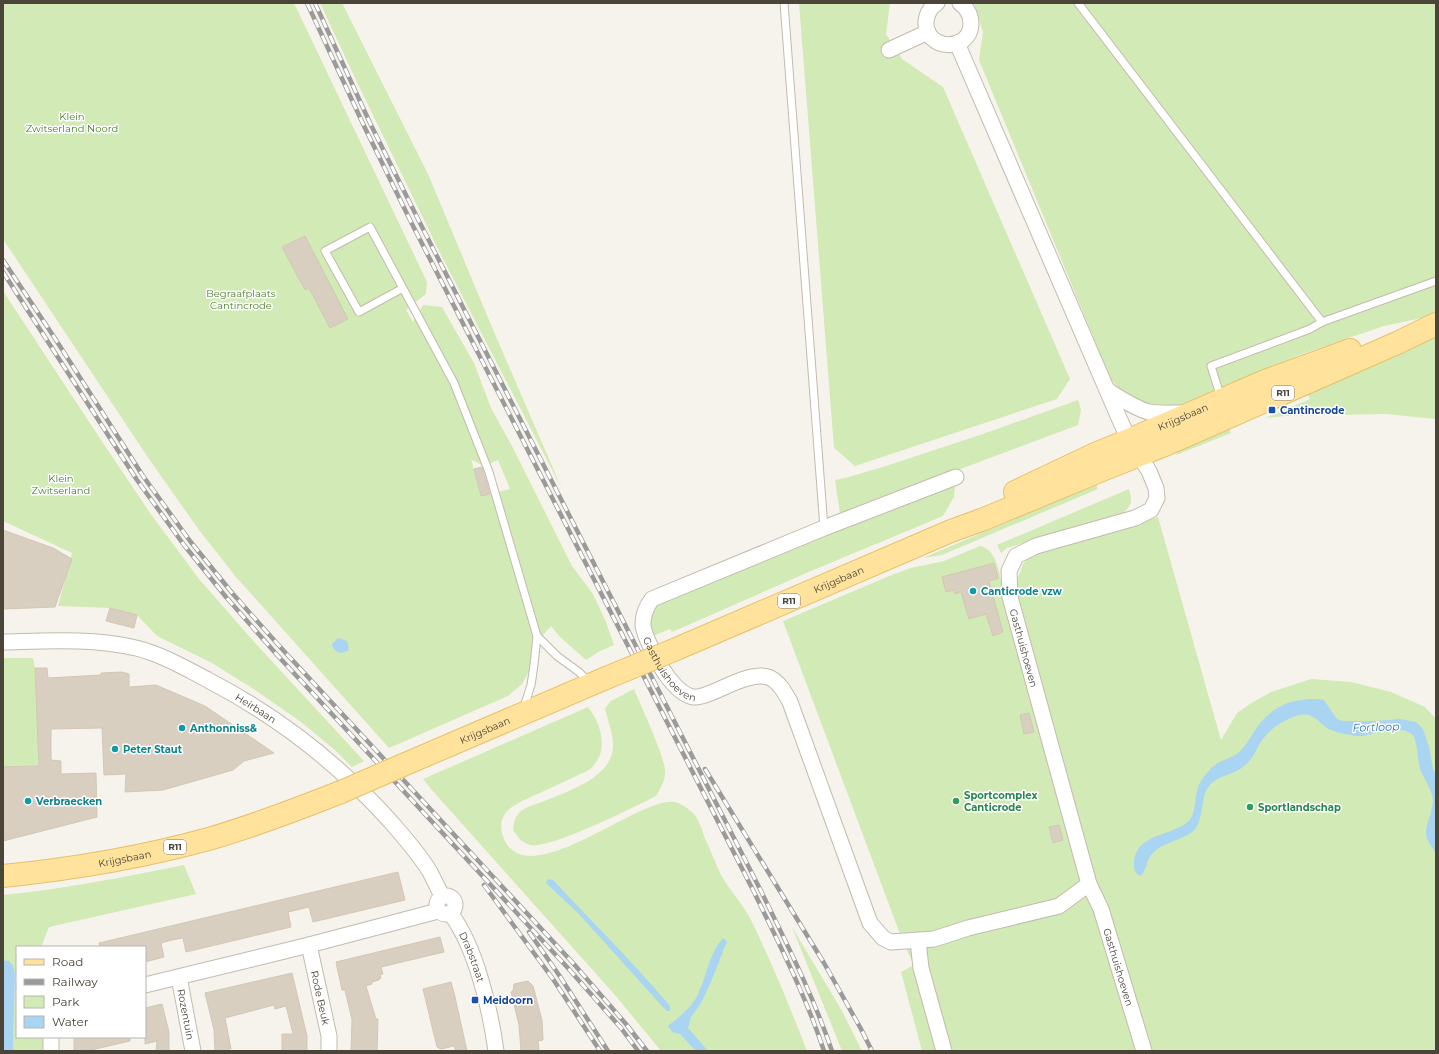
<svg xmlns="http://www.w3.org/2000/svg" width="1439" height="1054" font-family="Montserrat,sans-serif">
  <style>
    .green { fill: #d2eab5; fill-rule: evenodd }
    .water { fill: #a9d4f2 }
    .building { fill: #d8cfc1; stroke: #d3c7b4 }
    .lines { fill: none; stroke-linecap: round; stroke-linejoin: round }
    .lane-casing { stroke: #c2bbae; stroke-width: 9 }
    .street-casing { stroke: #c2bbae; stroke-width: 17 }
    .primary-casing { stroke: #e6c16a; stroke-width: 24 }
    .lane { stroke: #fff; stroke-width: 7 }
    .street { stroke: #fff; stroke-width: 15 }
    .primary { stroke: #ffe39c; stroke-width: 22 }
    .rail-casing { stroke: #9a9a9a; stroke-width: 4.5 }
    .rail { stroke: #fff; stroke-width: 3; stroke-dasharray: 9; stroke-linecap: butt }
    .primary-bridge-casing { stroke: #e6c16a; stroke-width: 24; stroke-linecap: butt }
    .primary-bridge { stroke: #ffe39c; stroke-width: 22 }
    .transit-dot { fill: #1a4fb4; stroke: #fff; stroke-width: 1.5 }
    .culture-dot { fill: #0f9aa8; stroke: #fff; stroke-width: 1.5 }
    .leisure-dot { fill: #2e9e5b; stroke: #fff; stroke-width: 1.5 }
    .labels { text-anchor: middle; stroke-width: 3; stroke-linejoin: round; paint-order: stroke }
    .shield { fill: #fff; stroke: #817c74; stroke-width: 1 }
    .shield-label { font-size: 9px; font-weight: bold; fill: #4b4439 }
    .park-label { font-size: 10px; fill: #4a7f2a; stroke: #fff }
    .transit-label { font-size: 10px; font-weight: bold; fill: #164399; stroke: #fff; text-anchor: start }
    .street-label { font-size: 10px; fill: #4b4439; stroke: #fff }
    .culture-label { font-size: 10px; font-weight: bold; fill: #0d838f; stroke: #fff; text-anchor: start }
    .leisure-label { font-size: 10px; font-weight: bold; fill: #27864d; stroke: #fff; text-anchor: start }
    .water-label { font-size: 11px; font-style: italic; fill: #2e7ab2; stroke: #fff }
  </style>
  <rect width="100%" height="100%" fill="#f6f3ec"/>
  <g class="green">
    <path d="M3,3H294L427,282L426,294L406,310L413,322L423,305L442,307L474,363L491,408L512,446L572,566L593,594L606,622L614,645L600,651L586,660L560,637L551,626L534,645L532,666L522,684L508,696L389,748L236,577L199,530L149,459L3,239ZM471,459L483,466L498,460L510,489L481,496Z"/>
    <polygon points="320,3 342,3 428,174 494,332 562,489 440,253 355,78"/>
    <polygon points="799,3 890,3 886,34 902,59 943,87 1070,379 1057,399 855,466 834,448"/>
    <polygon points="974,3 1436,3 1436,315 1384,326 1299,355 1223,389 1174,408 1145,405 1121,390 1111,380 979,60 983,32"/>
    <polygon points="3,291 97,434 150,513 199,579 256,644 364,761 352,767 336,751 301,722 255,690 212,663 157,636 137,615 110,608 58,606 72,553 3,521"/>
    <polygon points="1436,334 1436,419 1386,414 1285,416 1265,418 1310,399 1305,388"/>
    <polygon points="1078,400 1081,410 1078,425 840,514 835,480 845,478 883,467 983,434"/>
    <polygon points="1226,422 1231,433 1176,455 1183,445"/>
    <polygon points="1096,484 1098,489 942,555 923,558"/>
    <path d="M955,485L954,497L943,516L811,571L672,632L670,629L653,636C649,619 646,612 664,602L787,549Z"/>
    <path d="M1129,489C1132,501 1133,504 1123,513L1007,548L1001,553L997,545Z"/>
    <path d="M1158,517L1221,740L1237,713L1253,702L1271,692L1311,679L1351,682L1391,692L1425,707L1436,719V1051H922L901,972L914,965L903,942L783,621L894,574L911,568L944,561L980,546C997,549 1000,576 1003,590L1014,588L1023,564L1030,556L1055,547Z"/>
    <polygon points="3,658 33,658 35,668 39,766 3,767"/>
    <path d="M634,689C640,704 667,761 665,773C665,782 660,789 656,796C634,807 551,849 531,845C522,843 517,837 513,829C514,825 514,821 516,817C521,808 533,805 542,802C566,792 615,777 613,744C613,733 607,719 605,708L611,701Z"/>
    <path d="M588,707C602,725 610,753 589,770C584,773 577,775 572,778C556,786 539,793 522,801C506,809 496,819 504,839C528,894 638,797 674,802C681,803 689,809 694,814C699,820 702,829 704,836C710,849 715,862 721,875C730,891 743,904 751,920C772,963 790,1007 807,1051H661L615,995L431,789L423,779Z"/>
    <path d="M184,865L196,894L49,927L41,947H17V1037H46L45,1051H13L15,974L9,961L3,960V895C64,889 124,877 184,865Z"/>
    <polygon points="792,927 842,1011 862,1051 842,1051"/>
  </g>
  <g class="water">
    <polygon points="338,638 347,641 349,650 342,653 337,652 333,648 332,644"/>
    <path d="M1309,699H1318L1324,700L1336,718L1342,721H1376L1400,719L1416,722L1423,729L1429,747L1433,769L1436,774V853C1422,834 1425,833 1431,812C1432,808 1433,803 1433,800C1432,789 1424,779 1420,769C1418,761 1417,743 1414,737C1407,723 1374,734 1362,736C1355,737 1334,732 1327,728C1316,720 1312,711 1296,716C1281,721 1268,730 1260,743C1254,754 1253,759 1243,767C1233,775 1218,775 1209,786C1200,798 1204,818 1195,829C1184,841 1163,841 1151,855C1146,862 1146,872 1140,876C1135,873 1134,870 1134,864C1135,829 1181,838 1192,816C1197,805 1194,791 1201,781C1205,775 1211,767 1218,763C1224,759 1232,758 1237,754C1246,747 1251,736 1257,727C1263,718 1276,708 1285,704C1293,701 1302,700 1309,699Z"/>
    <path d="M548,879L553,880C592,922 633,962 670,1006V1011H667L662,1006L579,914L546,883Z"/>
    <path d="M723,938L727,941L711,982L701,1003L691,1017L688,1028L708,1051H696L680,1034L672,1032L668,1026C680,1016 693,1007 699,992C707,974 710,952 723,938Z"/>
    <polygon points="3,960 9,961 13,966 15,974 13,1051 3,1051"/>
  </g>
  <g class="building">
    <polygon points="305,236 348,319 330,328 309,288 305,290 282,247"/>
    <polygon points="482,467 490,494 481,496 474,469"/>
    <polygon points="3,530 53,548 72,559 55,607 3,609"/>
    <polygon points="994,563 998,578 989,581 1003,632 993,636 986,614 969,619 961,592 955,594 954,590 946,592 942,577"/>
    <polygon points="110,608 137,615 134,628 106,621"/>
    <polygon points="35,668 47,668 48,678 101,675 101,673 122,672 129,674 129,687 156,685 205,706 274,753 244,761 233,770 163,790 125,792 126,774 104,775 102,728 51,729 51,760 61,761 61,774 96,773 97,817 3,841 3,767 39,766"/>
    <polygon points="1029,713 1034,732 1024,734 1020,715"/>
    <polygon points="1059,825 1063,840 1053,843 1049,827"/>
    <polygon points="398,872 405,900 313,922 309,907 288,912 291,927 186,952 183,938 172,940 161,943 164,957 145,962 145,947 100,947 99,943"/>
    <polygon points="440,937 444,952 381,967 383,974 380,975 381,978 379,979 379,980 372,982 372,984 366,986 376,1019 378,1019 377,1051 351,1051 352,1020 345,990 342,990 336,962"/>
    <polygon points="292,973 307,1036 307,1051 282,1051 282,1034 293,1034 286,1006 275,1009 274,1005 225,1018 231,1049 228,1049 228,1051 215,1051 214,1030 205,993"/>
    <polygon points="528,981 533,986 542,1020 543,1040 538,1041 539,1051 521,1051 519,1025 511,992 513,991 514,984"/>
    <polygon points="451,982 455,997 467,1051 456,1051 454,1046 441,1049 437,1047 423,989"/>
    <polygon points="162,1004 169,1032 169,1051 156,1051 157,1041 145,1044 145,1008"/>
    <polygon points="74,1037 130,1037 130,1041 87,1051 74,1051"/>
  </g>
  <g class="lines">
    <g class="lane-casing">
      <g id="lane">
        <polyline points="784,3 824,528"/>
        <polyline points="1078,3 1322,322"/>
        <polyline points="403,288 359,312 325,251 370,227 454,383 489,472 537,636 534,665 531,685 523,710"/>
        <polyline points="1221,398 1211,366 1310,329 1322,322 1436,281"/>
        <polyline points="537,636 557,656 579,672 589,682"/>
      </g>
    </g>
    <g class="street-casing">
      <g id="street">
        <path d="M937,3C931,7 927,13 926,21C924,51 970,53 971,24C971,15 967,8 960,3"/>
        <path id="s1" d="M957,43L1119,418L1129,440L1149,471L1156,488L1157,498L1151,510L1135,518L1036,546L1016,556L1009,571L1010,597L1089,884L1101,909L1144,1051"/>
        <polyline points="889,50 928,32"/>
        <path d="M1107,390C1120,398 1134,408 1149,412C1160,414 1173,413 1184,413"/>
        <path id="s2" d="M956,477L824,528L652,599C646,607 643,614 643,624C643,635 660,666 667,676C673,684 683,695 693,697C699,698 708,694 713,692C728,686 753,672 768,677C779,681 785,693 790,702L870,923L883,938L891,942L934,939L968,928L1059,906L1089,884"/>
        <path id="s3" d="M3,642C47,641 92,638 136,648C161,654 185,668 208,680C277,716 339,764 391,822C404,837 420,855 430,872C434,880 438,888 442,896"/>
        <circle cx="446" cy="905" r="9"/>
        <path id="s4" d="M451,914C476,948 490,1008 496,1051"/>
        <polyline points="918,941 921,968 944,1051"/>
        <path id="s5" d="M309,945L329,1036V1051"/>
        <path id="s6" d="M179,977L193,1051"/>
        <polyline points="145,985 309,945 438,911"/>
        <polyline points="51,1051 51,1037"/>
      </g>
    </g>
    <g class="primary-casing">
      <g id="primary">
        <path id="s7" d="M1015,492L1095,454L1129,440L1265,381L1350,350"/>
        <path id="s8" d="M674,650L951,531L984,519L1102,470L1167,444L1397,343L1436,324"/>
        <path id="s9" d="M403,765L606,678"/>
        <path id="s10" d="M3,876C73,869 144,857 212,838C256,825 298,809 341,792"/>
      </g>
    </g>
    <use href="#lane" class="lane"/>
    <use href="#street" class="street"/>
    <use href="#primary" class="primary"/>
    <g class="rail-casing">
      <g id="rail">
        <path d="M307,3L364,126L412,224L754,892C779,944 806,996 824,1051"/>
        <path d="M315,3L370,123L419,221L760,889C786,942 813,995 832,1051"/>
        <polyline points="3,260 56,340 143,476 190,541 233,594 283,650 573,963 626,1024 647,1051"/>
        <polyline points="3,272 137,480 184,545 226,597 278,656 567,967 621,1028 638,1051"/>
        <polyline points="705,769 824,963 861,1029 872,1051"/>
        <polyline points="484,885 553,979 600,1051"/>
        <polyline points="529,932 559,975 608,1051"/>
      </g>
    </g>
    <use href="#rail" class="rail"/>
    <g class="primary-bridge-casing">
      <g id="primary-bridge">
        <polyline points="606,678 674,650"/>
        <polyline points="341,792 403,765"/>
      </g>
    </g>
    <use href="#primary-bridge" class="primary-bridge"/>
  </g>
  <g class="transit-dot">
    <rect x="1268" y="406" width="8" height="8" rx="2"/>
    <rect x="471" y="996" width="8" height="8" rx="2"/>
  </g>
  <g class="culture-dot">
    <circle cx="973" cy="591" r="4"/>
    <circle cx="182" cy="728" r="4"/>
    <circle cx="115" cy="749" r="4"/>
    <circle cx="28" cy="801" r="4"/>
  </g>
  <g class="leisure-dot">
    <circle cx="956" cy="801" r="4"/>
    <circle cx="1250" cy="807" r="4"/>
  </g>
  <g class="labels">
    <g class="shield">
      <rect x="1272" y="386" width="22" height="14" rx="3"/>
      <rect x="778" y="594" width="22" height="14" rx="3"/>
      <rect x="164" y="840" width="22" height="14" rx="3"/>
    </g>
    <g class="shield-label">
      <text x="1283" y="396">R11</text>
      <text x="789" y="604">R11</text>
      <text x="175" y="850">R11</text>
    </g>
    <g class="park-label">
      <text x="72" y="120">Klein<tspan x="72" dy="12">Zwitserland Noord</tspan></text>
      <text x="241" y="297">Begraafplaats<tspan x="241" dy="12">Cantincrode</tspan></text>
      <text x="61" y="482">Klein<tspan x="61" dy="12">Zwitserland</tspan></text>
    </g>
    <g class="transit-label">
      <text x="1280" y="414">Cantincrode</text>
      <text x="483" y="1004">Meidoorn</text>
    </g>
    <g class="street-label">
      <text dy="4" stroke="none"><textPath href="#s7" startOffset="184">Krijgsbaan</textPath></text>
      <text dy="4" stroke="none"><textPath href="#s8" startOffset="179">Krijgsbaan</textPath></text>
      <text dy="4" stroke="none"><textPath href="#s1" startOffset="750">Gasthuishoeven</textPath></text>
      <text dy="4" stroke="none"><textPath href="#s2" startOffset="409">Gasthuishoeven</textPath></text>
      <text dy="4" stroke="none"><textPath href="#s3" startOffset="268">Heirbaan</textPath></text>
      <text dy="4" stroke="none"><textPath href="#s9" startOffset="89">Krijgsbaan</textPath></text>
      <text dy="4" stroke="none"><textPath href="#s10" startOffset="123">Krijgsbaan</textPath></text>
      <text dy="4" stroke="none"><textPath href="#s4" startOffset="48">Drabstraat</textPath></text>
      <text dy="4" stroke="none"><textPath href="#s1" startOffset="1083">Gasthuishoeven</textPath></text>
      <text dy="4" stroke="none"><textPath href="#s5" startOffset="54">Rode Beuk</textPath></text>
      <text dy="4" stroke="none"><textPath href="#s6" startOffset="38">Rozentuin</textPath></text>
    </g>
    <g class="culture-label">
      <text x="981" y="595">Canticrode vzw</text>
      <text x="190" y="732">Anthonniss&amp;</text>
      <text x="123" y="753">Peter Staut</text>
      <text x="36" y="805">Verbraecken</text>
    </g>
    <g class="leisure-label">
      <text x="964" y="799">Sportcomplex<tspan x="964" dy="12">Canticrode</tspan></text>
      <text x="1258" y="811">Sportlandschap</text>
    </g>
    <g class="water-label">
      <text transform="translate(1376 727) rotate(-2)" y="4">Fortloop</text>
    </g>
  </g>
  <rect width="1439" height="1054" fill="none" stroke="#4b4439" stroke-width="8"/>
  <rect x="16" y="946" width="130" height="92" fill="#ffffff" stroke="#b7b4b0"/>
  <rect x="24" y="959" width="20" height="6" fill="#ffe39c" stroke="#b7b4b0"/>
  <text x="52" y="966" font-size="12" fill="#4b4439">Road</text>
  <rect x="24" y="979" width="20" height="6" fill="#9a9a9a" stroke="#b7b4b0"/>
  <text x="52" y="986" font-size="12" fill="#4b4439">Railway</text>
  <rect x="24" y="996" width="20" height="12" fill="#d2eab5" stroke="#b7b4b0"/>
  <text x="52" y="1006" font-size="12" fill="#4b4439">Park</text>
  <rect x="24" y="1016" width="20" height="12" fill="#a9d4f2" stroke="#b7b4b0"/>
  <text x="52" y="1026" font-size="12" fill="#4b4439">Water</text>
</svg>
